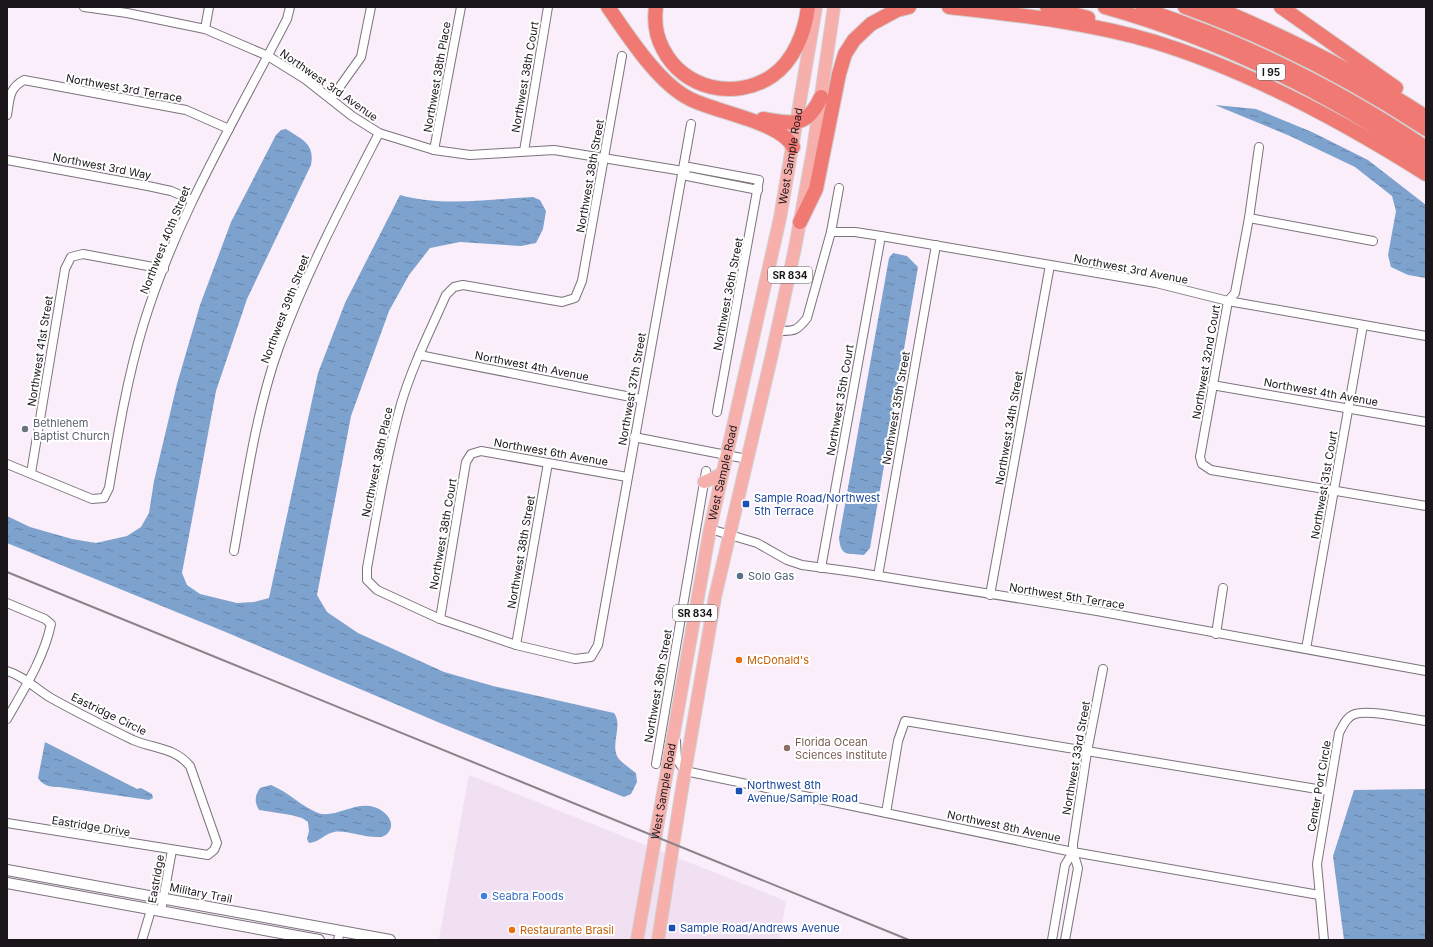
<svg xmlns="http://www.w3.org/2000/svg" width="1433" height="947" font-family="Inter,sans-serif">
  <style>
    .built { fill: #f0e0f2 }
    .water { fill: url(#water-ripples) }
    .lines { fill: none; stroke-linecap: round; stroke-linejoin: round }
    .minor-casing { stroke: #7c737d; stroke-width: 10 }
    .tertiary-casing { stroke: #7c737d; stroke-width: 12 }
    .primary-casing { stroke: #d1d0d1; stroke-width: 14 }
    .motorway-casing { stroke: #d1d0d1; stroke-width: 16 }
    .minor { stroke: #fff; stroke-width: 8 }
    .tertiary { stroke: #fff; stroke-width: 10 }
    .primary { stroke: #f6afab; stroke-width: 12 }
    .motorway { stroke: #f07a73; stroke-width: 14 }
    .rail { stroke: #8a838b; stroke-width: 2 }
    .worship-dot { fill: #6b7280; stroke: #fff; stroke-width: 1.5 }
    .transit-dot { fill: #1a4fb4; stroke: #fff; stroke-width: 1.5 }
    .service-dot { fill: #5c6f8a; stroke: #fff; stroke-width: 1.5 }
    .food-dot { fill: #e8710a; stroke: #fff; stroke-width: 1.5 }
    .education-dot { fill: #8d6e63; stroke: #fff; stroke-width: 1.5 }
    .shop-dot { fill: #3f7fe0; stroke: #fff; stroke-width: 1.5 }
    .labels { text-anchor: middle; stroke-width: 4; stroke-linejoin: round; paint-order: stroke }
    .shield { fill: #fff; stroke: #5f5c5f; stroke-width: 1 }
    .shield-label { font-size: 10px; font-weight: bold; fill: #1a161a }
    .street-label { font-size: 11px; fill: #1a161a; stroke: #fff }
    .worship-label { font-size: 11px; fill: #5b616d; stroke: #fff; text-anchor: start }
    .transit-label { font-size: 11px; fill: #164399; stroke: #fff; text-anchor: start }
    .service-label { font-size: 11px; fill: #4e5e75; stroke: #fff; text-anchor: start }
    .food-label { font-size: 11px; fill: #c56008; stroke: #fff; text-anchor: start }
    .education-label { font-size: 11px; fill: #785e54; stroke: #fff; text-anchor: start }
    .shop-label { font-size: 11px; fill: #366cbe; stroke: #fff; text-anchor: start }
  </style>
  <defs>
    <pattern id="water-ripples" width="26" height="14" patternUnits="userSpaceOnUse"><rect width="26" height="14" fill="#7ea2ce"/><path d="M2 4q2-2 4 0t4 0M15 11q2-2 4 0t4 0" fill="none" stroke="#6683a6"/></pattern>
  </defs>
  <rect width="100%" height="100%" fill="#f9eefa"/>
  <polygon class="built" points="469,775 786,901 779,940 439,939"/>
  <g class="water">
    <polygon points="1215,105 1256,109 1312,132 1368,160 1426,205 1426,278 1408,275 1391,267 1388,255 1396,211 1392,196 1355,167 1290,136"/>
    <path d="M286,129C303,140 315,144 311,165L247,299L216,391L182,573L187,585L200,594L237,603L254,602L269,598L318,373L345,303L400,195C442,207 490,199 533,197L540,200L546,211L543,229L536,243L521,246L460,242L430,248L409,275L389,311L351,416L317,595L327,612L358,633L444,672L493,686L614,713C623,725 611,742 617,756C620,762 631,769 636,773L637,782L631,794L624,797L440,723L228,633L7,543V516L30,527L72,539L96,543L127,536L141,527L149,513L154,481L177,384L200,305L231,222L276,135L281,130Z"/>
    <path d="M893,253L907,256L918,267L870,548L864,555C847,553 841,557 839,538L889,258Z"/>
    <path d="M45,742L137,789L141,788L152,794L153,798L149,800L59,787C50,787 43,786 38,778Z"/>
    <path d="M271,785C288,792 301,806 318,813C334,819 355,801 374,807C385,810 398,823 387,834C377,843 347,829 334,832C324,834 320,842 309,843L307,839L309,831L308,822L302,818L291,815L259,810C254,801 255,796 260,788Z"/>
    <polygon points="1426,789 1426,940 1344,940 1333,856 1354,790"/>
  </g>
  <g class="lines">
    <g class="minor-casing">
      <g id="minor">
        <polyline points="84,7 127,13 205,29 268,56 305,79 352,116 379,133 434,150 470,155 554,150 683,171 689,167 759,180 717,412"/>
        <polyline points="205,29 209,7"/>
        <path d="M622,56L582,281L575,298L562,302L463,285L454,287L446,295C430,331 412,367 401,404C386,458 377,513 367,568V580L377,590L440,619L516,645L575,659L591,657L598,645L691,124"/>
        <polyline points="331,99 361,57 371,7"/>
        <path d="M7,115C10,99 8,89 24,80L186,110L229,129"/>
        <polyline points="1259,147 1249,218 1235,293 1228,301 1200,457 1202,464 1211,470 1426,506"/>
        <polyline points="434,150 461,7"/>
        <polyline points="524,151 548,7"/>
        <polyline points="7,160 148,186 171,191 192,200"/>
        <polyline points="683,171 687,176 758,190"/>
        <polyline points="1249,218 1373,241"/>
        <polyline points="831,232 855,232 881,236 1156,283 1228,301 1426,336"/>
        <path d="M777,331C794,331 796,332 807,318L831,232L839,188"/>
        <polyline points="419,355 641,399"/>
        <polyline points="1212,385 1426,422"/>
        <polyline points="634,437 747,459"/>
        <path d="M7,464L92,499L104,498L109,488C118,434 127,379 143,326C176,217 235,120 287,19L290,7"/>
        <polyline points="31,473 65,269 71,257 83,254 164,269"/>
        <polyline points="710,529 757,543 787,560 802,565 854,572 1097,611 1426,671"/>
        <path d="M234,551C246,484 256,411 279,347C306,273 343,203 379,133"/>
        <polyline points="821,568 881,236"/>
        <polyline points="878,576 936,245"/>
        <polyline points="990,595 1050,265"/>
        <path d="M7,603L45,619L51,624C44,658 24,689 7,719"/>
        <polyline points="440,619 466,462 471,454 481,451 627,477"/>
        <polyline points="1216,634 1223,588"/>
        <polyline points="516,645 548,463"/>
        <polyline points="1306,649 1363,325"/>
        <path d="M7,671C24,676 36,689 51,698C78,713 106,727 133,740C154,749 174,747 190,766L217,843L214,850L208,855L7,823"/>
        <polyline points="676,741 677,760 685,771 1073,852 1319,895"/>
        <polyline points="656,764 706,471"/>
        <polyline points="886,813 898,741 905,721 1329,791"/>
        <polyline points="161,911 172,850"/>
        <polyline points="142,940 151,910"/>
        <polyline points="338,940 340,931"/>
        <polyline points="1052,940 1065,865 1073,852"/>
        <polyline points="1065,940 1078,868 1073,852 1073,844 1087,752 1103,669"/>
        <path d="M1324,940L1317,864L1339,733C1343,726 1346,717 1355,714C1369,709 1410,719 1426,721"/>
      </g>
    </g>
    <g class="tertiary-casing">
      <g id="tertiary">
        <polyline points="7,870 390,940"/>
        <polyline points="7,883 319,940"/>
      </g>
    </g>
    <g class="primary-casing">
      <g id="primary">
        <polyline points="704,482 722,474"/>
        <path id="s1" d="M637,940L710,529L780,218L816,7"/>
        <polyline points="658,940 681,795 715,597 772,354 795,248 813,150 834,7"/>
      </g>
    </g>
    <g class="motorway-casing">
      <g id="motorway">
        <path d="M608,7C629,37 658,83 690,99C715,112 782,122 793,147"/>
        <path d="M656,7C654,21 656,36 663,49C683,89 735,101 772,76C794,61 805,32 808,7"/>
        <path d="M949,7C1019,15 1088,22 1155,42C1250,71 1342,121 1426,174"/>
        <polyline points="1047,7 1088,18"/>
        <path d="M1105,7C1218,39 1330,93 1426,161"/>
        <path d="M1185,7C1270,38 1351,80 1426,129"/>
        <path d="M1214,7C1288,38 1359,73 1426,117"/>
        <polyline points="1281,7 1396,88"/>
        <path d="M1143,9C1243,42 1339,89 1426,148"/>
        <path d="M763,119C793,124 807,128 821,97"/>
        <polyline points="800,222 816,189 839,74 845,54 854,40 871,24 897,10 909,7"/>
      </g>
    </g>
    <use href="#minor" class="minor"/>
    <use href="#tertiary" class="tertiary"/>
    <use href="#primary" class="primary"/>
    <use href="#motorway" class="motorway"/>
    <polyline class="rail" points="7,572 909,940"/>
  </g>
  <circle class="worship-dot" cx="25" cy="429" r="4"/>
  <g class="transit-dot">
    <rect x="742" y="500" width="8" height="8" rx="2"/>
    <rect x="735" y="787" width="8" height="8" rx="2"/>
    <rect x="668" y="924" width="8" height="8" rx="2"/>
  </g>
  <circle class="service-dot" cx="740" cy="576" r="4"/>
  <g class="food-dot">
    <circle cx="739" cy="660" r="4"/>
    <circle cx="512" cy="930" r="4"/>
  </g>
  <circle class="education-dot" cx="787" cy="748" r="4"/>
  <circle class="shop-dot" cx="484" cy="896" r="4"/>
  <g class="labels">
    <g class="shield">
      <rect x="1257" y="64" width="28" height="16" rx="3"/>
      <rect x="768" y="267" width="44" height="16" rx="3"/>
      <rect x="673" y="605" width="44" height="16" rx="3"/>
    </g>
    <g class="shield-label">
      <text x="1271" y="76">I 95</text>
      <text x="790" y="279">SR 834</text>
      <text x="695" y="617">SR 834</text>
    </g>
    <g class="street-label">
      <text transform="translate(437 77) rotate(-80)" y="4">Northwest 38th Place</text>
      <text transform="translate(525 77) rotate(-80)" y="4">Northwest 38th Court</text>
      <text transform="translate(329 85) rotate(35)" y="4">Northwest 3rd Avenue</text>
      <text transform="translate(124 88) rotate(10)" y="4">Northwest 3rd Terrace</text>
      <text dy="4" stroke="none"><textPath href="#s1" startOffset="799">West Sample Road</textPath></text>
      <text transform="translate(102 166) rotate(11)" y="4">Northwest 3rd Way</text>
      <text transform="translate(590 176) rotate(-80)" y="4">Northwest 38th Street</text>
      <text transform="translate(165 240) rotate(-68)" y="4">Northwest 40th Street</text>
      <text transform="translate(1131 269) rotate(11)" y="4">Northwest 3rd Avenue</text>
      <text transform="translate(728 294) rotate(-79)" y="4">Northwest 36th Street</text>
      <text transform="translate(285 309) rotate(-69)" y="4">Northwest 39th Street</text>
      <text transform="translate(40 351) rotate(-81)" y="4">Northwest 41st Street</text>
      <text transform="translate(1206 362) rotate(-80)" y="4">Northwest 32nd Court</text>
      <text transform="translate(532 366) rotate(11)" y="4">Northwest 4th Avenue</text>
      <text transform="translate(632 389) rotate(-80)" y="4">Northwest 37th Street</text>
      <text transform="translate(1321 392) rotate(10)" y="4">Northwest 4th Avenue</text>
      <text transform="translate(840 400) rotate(-80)" y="4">Northwest 35th Court</text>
      <text transform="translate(896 408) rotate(-80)" y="4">Northwest 35th Street</text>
      <text transform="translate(1009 428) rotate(-80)" y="4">Northwest 34th Street</text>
      <text transform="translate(551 452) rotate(10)" y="4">Northwest 6th Avenue</text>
      <text transform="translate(377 462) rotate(-78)" y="4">Northwest 38th Place</text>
      <text dy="4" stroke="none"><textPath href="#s1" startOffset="475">West Sample Road</textPath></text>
      <text transform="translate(1324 485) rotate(-80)" y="4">Northwest 31st Court</text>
      <text transform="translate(443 534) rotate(-80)" y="4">Northwest 38th Court</text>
      <text transform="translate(521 552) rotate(-80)" y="4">Northwest 38th Street</text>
      <text transform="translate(1067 596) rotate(9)" y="4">Northwest 5th Terrace</text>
      <text transform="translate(658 686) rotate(-80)" y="4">Northwest 36th Street</text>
      <text transform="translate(109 714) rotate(26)" y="4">Eastridge Circle</text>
      <text transform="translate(1076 758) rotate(-80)" y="4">Northwest 33rd Street</text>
      <text transform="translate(1319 786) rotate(-80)" y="4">Center Port Circle</text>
      <text dy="4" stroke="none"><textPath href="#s1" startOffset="151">West Sample Road</textPath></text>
      <text transform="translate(91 826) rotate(9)" y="4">Eastridge Drive</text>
      <text transform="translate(1004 826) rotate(12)" y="4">Northwest 8th Avenue</text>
      <text transform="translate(156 879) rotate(-80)" y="4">Eastridge</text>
      <text transform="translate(201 893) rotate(11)" y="4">Military Trail</text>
    </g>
    <g class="worship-label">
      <text x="33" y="427">Bethlehem<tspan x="33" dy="13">Baptist Church</tspan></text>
    </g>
    <g class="transit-label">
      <text x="754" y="502">Sample Road/Northwest<tspan x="754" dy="13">5th Terrace</tspan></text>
      <text x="747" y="789">Northwest 8th<tspan x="747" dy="13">Avenue/Sample Road</tspan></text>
      <text x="680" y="932">Sample Road/Andrews Avenue</text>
    </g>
    <g class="service-label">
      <text x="748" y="580">Solo Gas</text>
    </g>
    <g class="food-label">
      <text x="747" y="664">McDonald's</text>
      <text x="520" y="934">Restaurante Brasil</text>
    </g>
    <g class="education-label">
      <text x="795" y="746">Florida Ocean<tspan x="795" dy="13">Sciences Institute</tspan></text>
    </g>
    <g class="shop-label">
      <text x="492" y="900">Seabra Foods</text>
    </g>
  </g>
  <rect width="1433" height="947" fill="none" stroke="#1a161a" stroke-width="16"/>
</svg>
